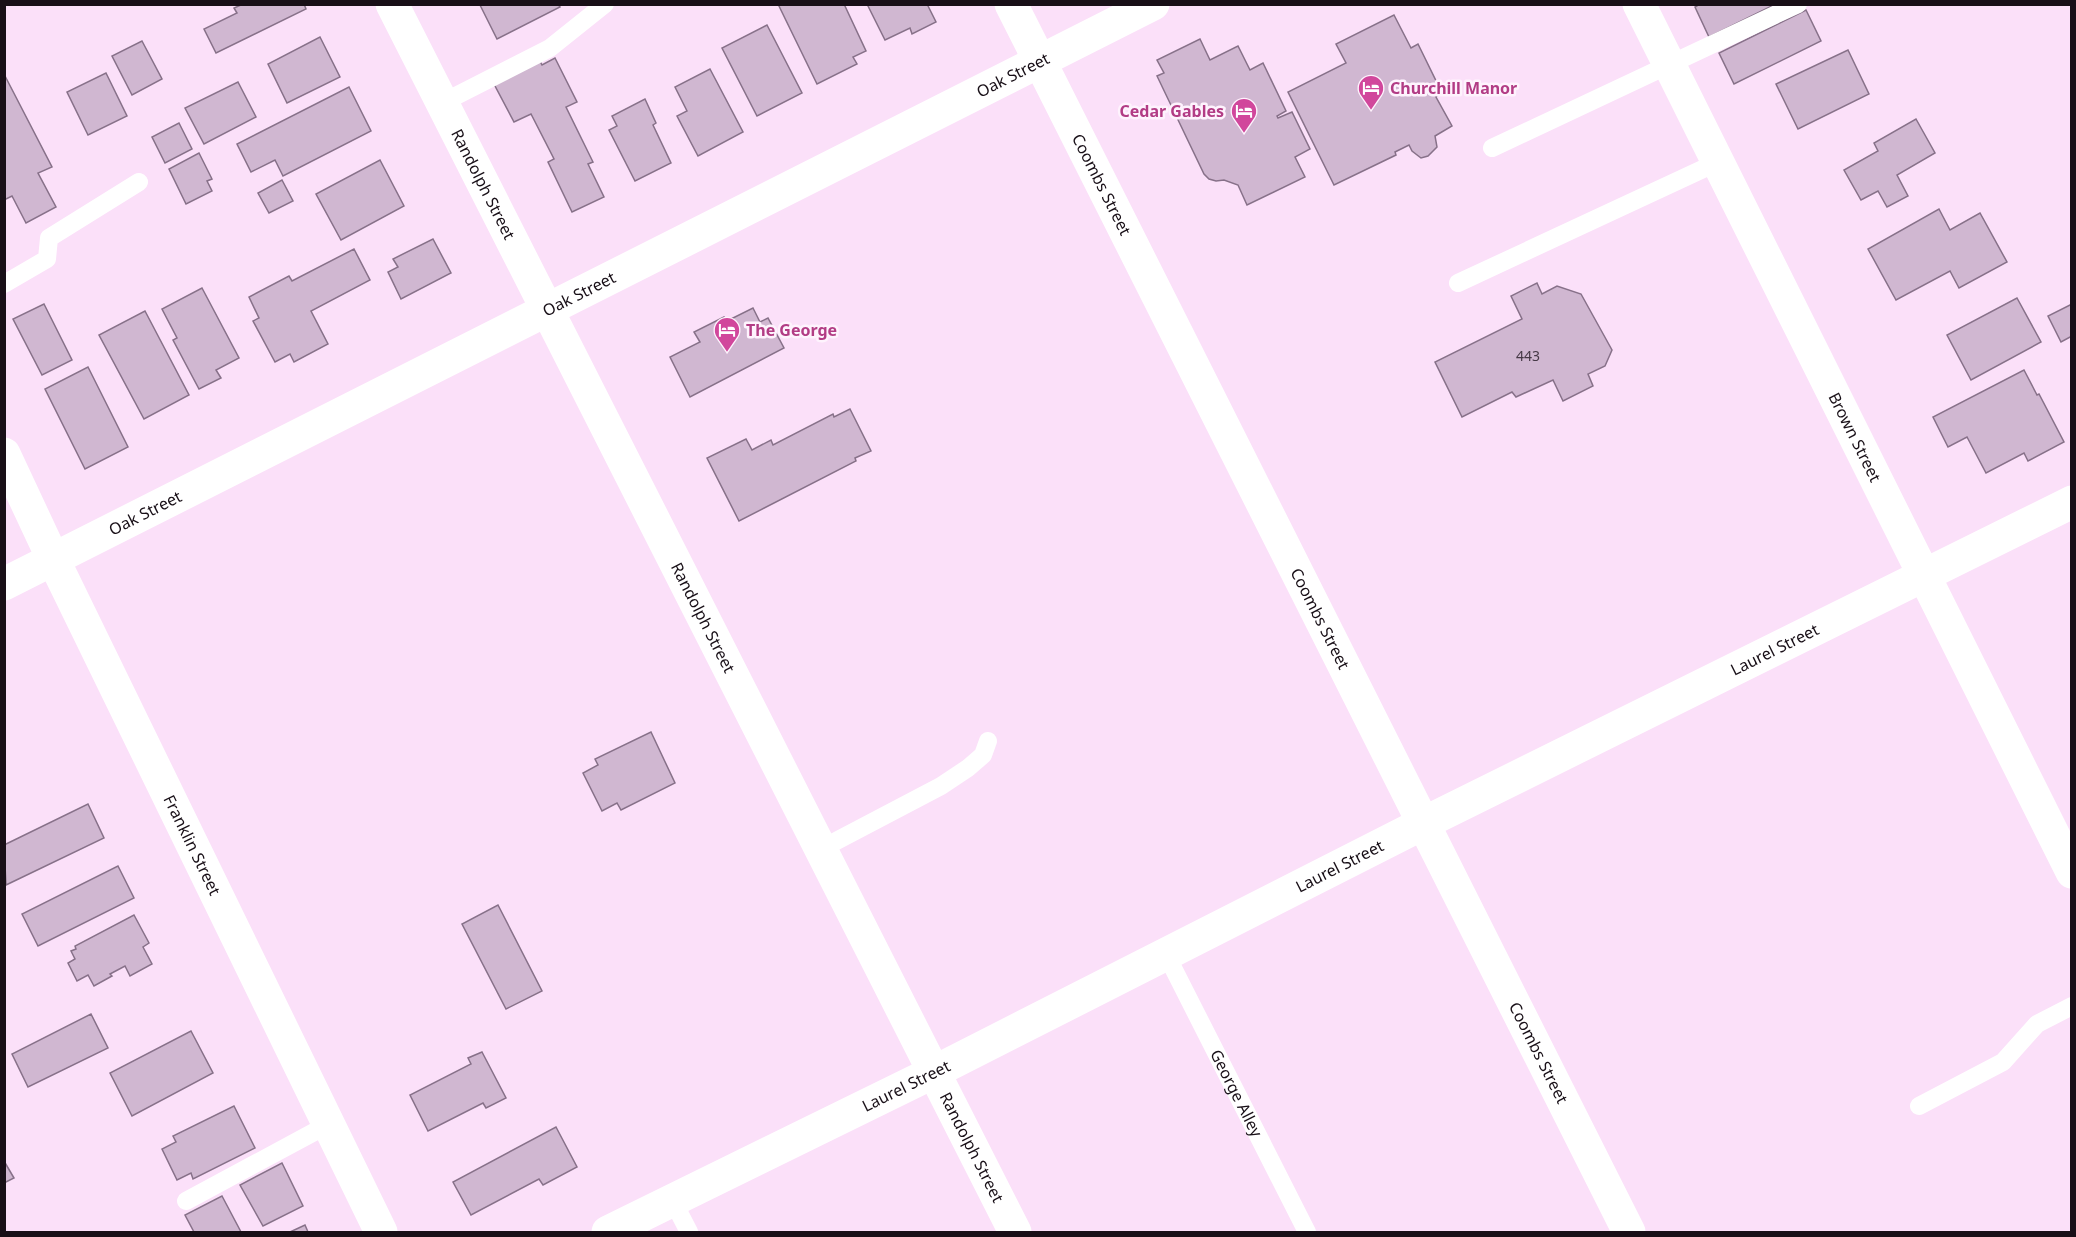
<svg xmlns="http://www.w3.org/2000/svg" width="2076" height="1237" font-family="'Noto Sans',sans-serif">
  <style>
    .building { fill: #d0b7d1; stroke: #877189; stroke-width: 1.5 }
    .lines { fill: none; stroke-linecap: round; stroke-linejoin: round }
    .lane { stroke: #fff; stroke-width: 18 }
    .street { stroke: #fff; stroke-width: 33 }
    .secondary { stroke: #fff; stroke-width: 33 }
    .labels { text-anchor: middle; stroke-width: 5; stroke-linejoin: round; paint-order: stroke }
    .number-label { font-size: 14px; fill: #463946 }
    .street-label { font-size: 16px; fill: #180f17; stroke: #fef3fd }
    .hotel-label { font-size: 16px; font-weight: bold; fill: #b23c85; stroke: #fef3fd; text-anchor: start }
  </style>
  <rect width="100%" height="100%" fill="#fbe0f9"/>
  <g class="building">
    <polygon points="243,4 304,4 306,9 216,53 204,29 237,13 234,8"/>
    <polygon points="558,4 560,7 497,39 480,5"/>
    <polygon points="778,4 844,4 866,51 853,57 857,64 817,84"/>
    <polygon points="867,4 927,4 936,22 912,34 910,28 885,40"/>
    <polygon points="1700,4 1776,4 1709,37 1695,7"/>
    <polygon points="1806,10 1821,41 1734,84 1719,53"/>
    <polygon points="1394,15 1411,48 1418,44 1441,91 1436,97 1452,126 1435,136 1437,147 1428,156 1421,158 1412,151 1409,145 1395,152 1396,155 1334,185 1288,92 1346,63 1336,44"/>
    <polygon points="767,25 802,93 757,116 722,48"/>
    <polygon points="320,37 340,77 287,103 268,64"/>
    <polygon points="1200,39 1210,60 1238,46 1250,70 1263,63 1286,111 1277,116 1278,118 1292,112 1310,149 1295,157 1305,177 1247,205 1238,185 1224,180 1216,181 1209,179 1204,174 1157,76 1164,73 1157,60"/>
    <polygon points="142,41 162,79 132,95 112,56"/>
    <polygon points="1848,50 1869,94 1798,129 1776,84"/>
    <polygon points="555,58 577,102 566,107 593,162 588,164 604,197 572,212 548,162 554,159 531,114 514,122 494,84 540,61 542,65"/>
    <polygon points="710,69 743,132 698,156 677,116 687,111 675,87"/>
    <polygon points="106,73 127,116 88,135 67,92"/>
    <polygon points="4,74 52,167 38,173 56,207 26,223 12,196 4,200"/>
    <polygon points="238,82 256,117 204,144 185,108"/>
    <polygon points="349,87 371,131 283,176 275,160 251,172 237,144"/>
    <polygon points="645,99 656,123 653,125 671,163 635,181 609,130 617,126 612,116"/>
    <polygon points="1916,119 1935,153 1897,175 1908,196 1887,207 1878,191 1861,200 1844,170 1878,151 1874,143"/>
    <polygon points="179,123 192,149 165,163 152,137"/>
    <polygon points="199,153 212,179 207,181 212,191 186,204 169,169"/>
    <polygon points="380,160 404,206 341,240 316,194"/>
    <polygon points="282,180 293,201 269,213 258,193"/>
    <polygon points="1939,209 1950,230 1980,213 2007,262 1959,288 1950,271 1896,300 1868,249"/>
    <polygon points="433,239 451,273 401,299 388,272 398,267 393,259"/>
    <polygon points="354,249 370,280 311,311 328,344 294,362 290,354 275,362 253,321 259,318 249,297 289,276 292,281"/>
    <polygon points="1537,283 1542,294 1557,286 1581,294 1612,350 1605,366 1588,374 1593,386 1563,401 1553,380 1516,397 1512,392 1462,417 1435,362 1522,319 1511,296"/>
    <polygon points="202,288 239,358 216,370 221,378 199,389 173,340 177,338 162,309"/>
    <polygon points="2017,298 2041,342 1971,380 1947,335"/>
    <polygon points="44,304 72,360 42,375 13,319"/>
    <polygon points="2072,304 2072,336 2061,342 2048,316"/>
    <polygon points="753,308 760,322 768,318 784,348 690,397 670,357 700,342 694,332 724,317 727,321"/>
    <polygon points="145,311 189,395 144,419 99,335"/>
    <polygon points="88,367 128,447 85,469 45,389"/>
    <polygon points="2024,370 2037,395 2039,394 2064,442 2028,461 2024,453 1986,473 1967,437 1948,447 1933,417"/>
    <polygon points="850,409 871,451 855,458 856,461 739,521 707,458 746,439 752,450 771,440 773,445 833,414 834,417"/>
    <polygon points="651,732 675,783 621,810 617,803 602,811 583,773 598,765 595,759"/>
    <polygon points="88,804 104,838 6,885 4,845"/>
    <polygon points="118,866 134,898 38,946 22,914"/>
    <polygon points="498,905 542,991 506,1009 462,924"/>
    <polygon points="134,915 149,943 143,947 152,964 130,976 125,966 110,974 112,976 94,986 88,975 77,981 68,963 75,959 71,951 76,949 75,946"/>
    <polygon points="91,1014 108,1048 28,1087 12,1054"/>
    <polygon points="191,1031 213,1073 132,1116 110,1073"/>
    <polygon points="482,1052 506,1098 486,1108 483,1103 428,1131 410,1095 471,1064 468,1058"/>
    <polygon points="234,1106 255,1148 193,1179 191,1173 177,1180 162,1149 176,1142 173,1136"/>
    <polygon points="556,1127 577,1167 543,1185 539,1179 471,1215 453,1182"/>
    <polygon points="4,1161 14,1178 4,1183"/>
    <polygon points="282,1163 303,1206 263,1226 240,1185"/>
    <polygon points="222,1196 241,1232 194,1232 185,1215"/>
    <polygon points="305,1225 308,1232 290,1232"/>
  </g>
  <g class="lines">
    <g class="lane">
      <polyline points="442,103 550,48 605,4"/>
      <polyline points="1492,148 1798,4"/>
      <polyline points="1458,283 1718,162"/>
      <polyline points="4,284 47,259 49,238 139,182"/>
      <polyline points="821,849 941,786 968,768 983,755 988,741"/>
      <path id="s1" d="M1166,954L1307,1232"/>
      <polyline points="1919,1106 2003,1062 2037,1024 2072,1006"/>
      <polyline points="186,1201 329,1124"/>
      <polyline points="673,1201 689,1232"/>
    </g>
    <g class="street">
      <path id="s2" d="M392,4L1015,1232"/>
      <path id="s3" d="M1639,4L2072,872"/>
      <path id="s4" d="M4,454L54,561L381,1232"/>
      <path id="s5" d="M4,584L1153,4"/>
      <path id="s6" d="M608,1232L934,1072L1424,823L2072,502"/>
    </g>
    <path class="secondary" id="s7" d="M1011,4L1629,1232"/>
  </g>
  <defs>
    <g id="hotel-pin" transform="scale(1.35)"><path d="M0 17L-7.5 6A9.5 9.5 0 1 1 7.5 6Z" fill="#d1479c" stroke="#fef3fd"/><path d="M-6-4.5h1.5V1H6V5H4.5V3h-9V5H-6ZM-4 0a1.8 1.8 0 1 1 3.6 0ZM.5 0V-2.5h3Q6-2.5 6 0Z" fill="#fff"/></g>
  </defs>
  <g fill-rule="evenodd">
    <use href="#hotel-pin" x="1371" y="88"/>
    <use href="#hotel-pin" x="1244" y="111"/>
    <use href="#hotel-pin" x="727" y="330"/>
  </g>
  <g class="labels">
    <g class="number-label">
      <text x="1528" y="361">443</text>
    </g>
    <g class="street-label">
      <text dy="6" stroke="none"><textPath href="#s5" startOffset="1130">Oak Street</textPath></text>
      <text dy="6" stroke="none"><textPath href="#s7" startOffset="202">Coombs Street</textPath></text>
      <text dy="6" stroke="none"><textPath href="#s2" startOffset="202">Randolph Street</textPath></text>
      <text dy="6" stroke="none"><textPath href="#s5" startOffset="644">Oak Street</textPath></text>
      <text dy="6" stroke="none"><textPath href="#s3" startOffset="484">Brown Street</textPath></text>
      <text dy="6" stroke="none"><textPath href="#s5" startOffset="158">Oak Street</textPath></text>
      <text dy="6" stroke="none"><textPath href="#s2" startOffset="688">Randolph Street</textPath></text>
      <text dy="6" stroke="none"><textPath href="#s7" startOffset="688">Coombs Street</textPath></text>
      <text dy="6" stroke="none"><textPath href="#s6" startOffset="1304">Laurel Street</textPath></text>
      <text dy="6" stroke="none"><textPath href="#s4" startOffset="434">Franklin Street</textPath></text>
      <text dy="6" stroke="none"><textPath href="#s6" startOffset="818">Laurel Street</textPath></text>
      <text dy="6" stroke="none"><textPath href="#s7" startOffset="1174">Coombs Street</textPath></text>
      <text dy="6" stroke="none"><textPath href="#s6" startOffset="332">Laurel Street</textPath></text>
      <text dy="6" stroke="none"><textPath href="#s1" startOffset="156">George Alley</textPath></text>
      <text dy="6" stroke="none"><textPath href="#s2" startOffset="1282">Randolph Street</textPath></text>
    </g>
    <g class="hotel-label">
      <text x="1390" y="94">Churchill Manor</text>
      <text x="1224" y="117" text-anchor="end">Cedar Gables</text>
      <text x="746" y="336">The George</text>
    </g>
  </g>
  <rect width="2076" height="1237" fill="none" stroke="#180f17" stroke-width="12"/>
</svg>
